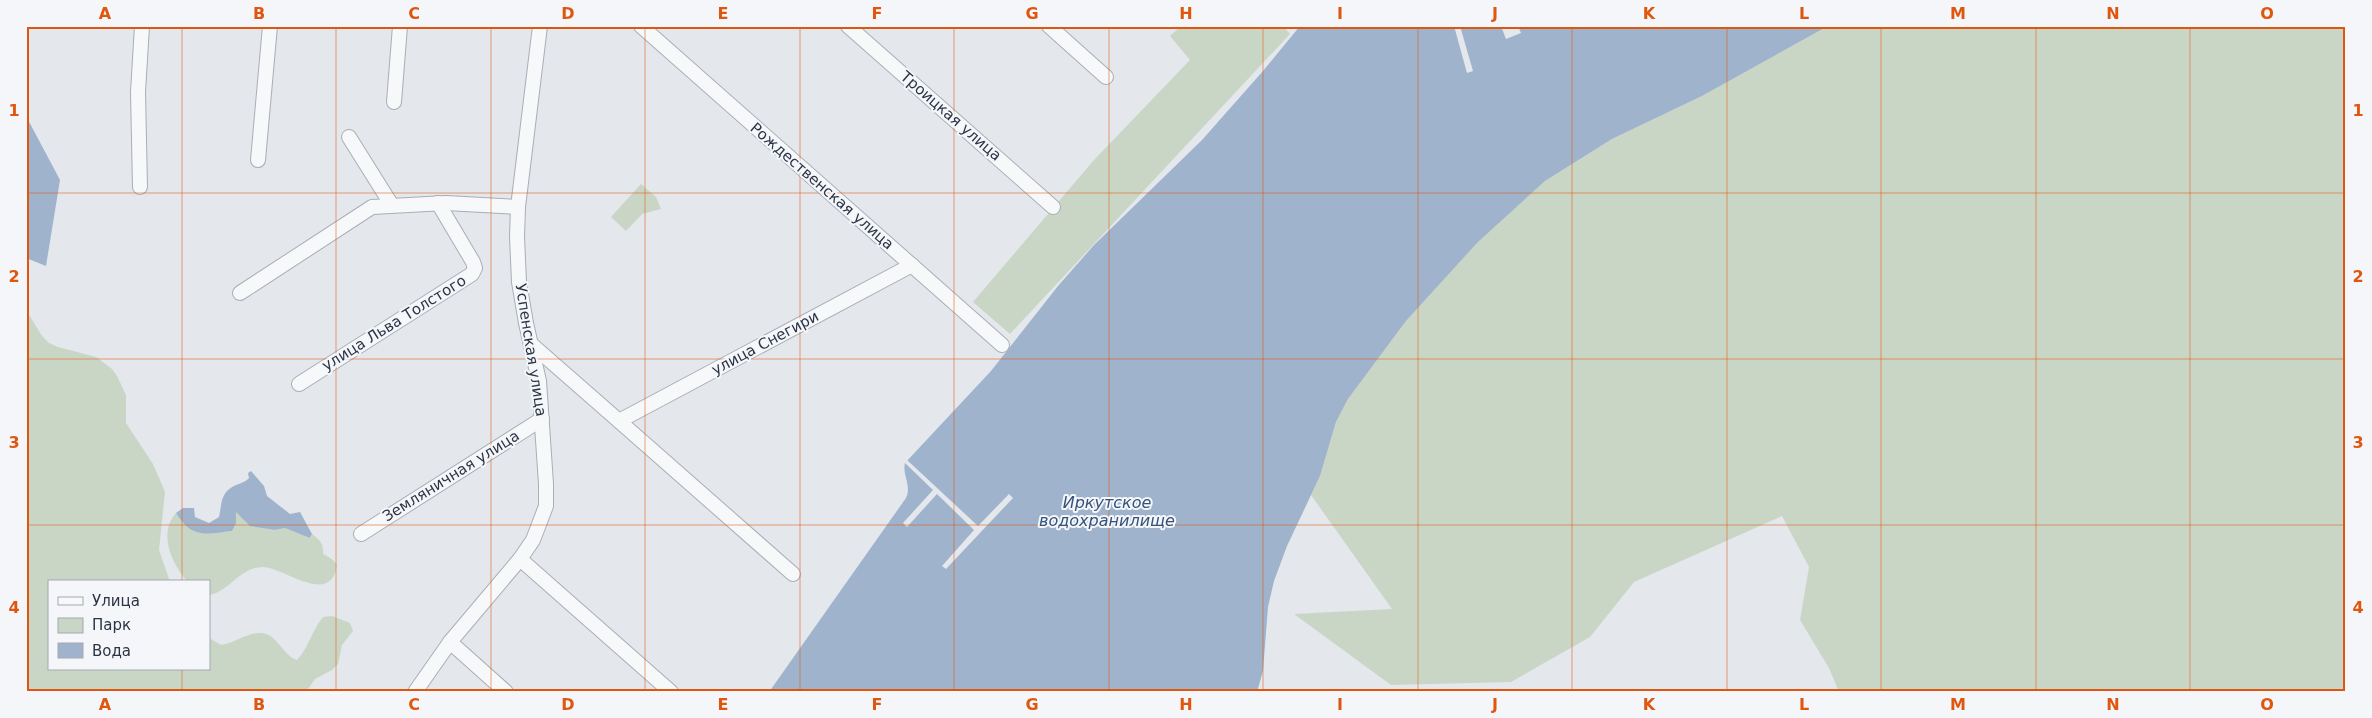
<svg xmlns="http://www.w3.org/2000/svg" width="2372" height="718" font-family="'DejaVu Sans',sans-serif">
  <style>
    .green { fill: #c9d6c5 }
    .water { fill: #9fb4cc }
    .pier { fill: #e4e7ec }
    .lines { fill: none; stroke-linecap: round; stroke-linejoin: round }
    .minor-casing { stroke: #a9aeb7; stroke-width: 16 }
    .minor { stroke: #f7f8fa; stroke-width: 14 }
    .grid { fill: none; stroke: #df570f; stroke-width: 1; stroke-opacity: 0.55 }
    .labels { text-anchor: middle; stroke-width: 4; stroke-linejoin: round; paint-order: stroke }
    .street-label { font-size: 15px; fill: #2b3445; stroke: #f4f6f9 }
    .water-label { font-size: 16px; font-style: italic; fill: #34527a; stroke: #f4f6f9 }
    .neatline { fill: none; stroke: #df570f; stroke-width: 2 }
    .grid-label { font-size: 16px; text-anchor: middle; font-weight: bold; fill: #df570f }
  </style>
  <rect width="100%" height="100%" fill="#e4e7ec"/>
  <g class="green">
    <polygon points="1181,26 1283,26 1290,34 1010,334 973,302 1094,160 1190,60 1170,36"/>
    <polygon points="1828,26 2346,26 2346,692 1839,692 1829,668 1800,620 1809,567 1782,516 1634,582 1590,637 1511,682 1391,685 1294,614 1392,609 1311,495 1320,476 1336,422 1348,399 1406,321 1478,242 1515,207 1545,181 1612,139 1702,96"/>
    <polygon points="641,184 656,197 661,209 642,214 626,231 611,217"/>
    <path d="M26,310L42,336L49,343L58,347L96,357L112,369L117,376L126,395V423L153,464L165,492L159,550L170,582H49V669H209V638L221,645C234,643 247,633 259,633C277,632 282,655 297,660C309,647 312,630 323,617L332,616L350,623L353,631L342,645L338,664L332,670L315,679L306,692H26Z"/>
    <path d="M236,512L251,526L275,530L285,528L311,538L312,534C320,540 324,544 323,554L332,559L337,565C331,608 282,566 262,567C239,568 229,592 209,595V582H188C171,564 158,533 176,513L183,523L224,532L232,531Z"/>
  </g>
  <g class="water">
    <path d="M1300,26H1828L1702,96L1612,139L1545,181L1478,242L1406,321L1348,399L1336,422L1320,476L1287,546L1274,581L1268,607L1263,671L1257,692H769L906,498C912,486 902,475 905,463L991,371L1058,286L1094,245L1202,140L1263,71Z"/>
    <polygon points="26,116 60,180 46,266 26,258"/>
    <path d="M251,471L264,486L267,496L290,514L300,512L312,534L310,538L285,528L275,530L250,526L236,512V523L232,531C206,534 192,539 176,513L183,508H194L195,517L209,523L219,517C222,504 220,493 234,486C240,483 244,483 249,478L248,473Z"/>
  </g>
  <g class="pier">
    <polygon points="1454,26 1460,26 1473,71 1467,73"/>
    <polygon points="1501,26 1518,26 1521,33 1506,39"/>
    <polygon points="907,460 978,526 1009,494 1013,498 946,569 942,566 974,530 937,494 907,527 903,523 933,490 905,463"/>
  </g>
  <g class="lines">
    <g class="minor-casing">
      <g id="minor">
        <polyline points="641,26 1002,345"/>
        <polyline points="848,26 1053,207"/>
        <polyline points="1049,26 1106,77"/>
        <polyline points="394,102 400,26"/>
        <polyline points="349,137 391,204"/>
        <polyline points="258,160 270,26"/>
        <polyline points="140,187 138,92 142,26"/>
        <polyline points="240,293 372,207 446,203 518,207"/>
        <polyline points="531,344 619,421 912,265"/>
        <polyline points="299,384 472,274 475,268 473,262 438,203"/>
        <polyline points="619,421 793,574"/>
        <polyline points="361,534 542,419"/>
        <polyline points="520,559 671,692"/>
        <polyline points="450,642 506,692"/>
        <polyline points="415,692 450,642 520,559 533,540 546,506 546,484 539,381 526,323 519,282 517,237 518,207 540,26"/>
      </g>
    </g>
    <use href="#minor" class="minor"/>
  </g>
  <path class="grid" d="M182,26V582M336,26V692M491,26V692M645,26V692M800,26V692M954,26V692M1109,26V692M1263,26V692M1418,26V692M1572,26V692M1727,26V692M1881,26V692M2036,26V692M2190,26V692M26,193H2346M26,359H2346M26,525H2346M182,669V692"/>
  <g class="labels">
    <g class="street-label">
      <text transform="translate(951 116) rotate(41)" y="5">Троицкая улица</text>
      <text transform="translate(822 186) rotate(41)" y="5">Рождественская улица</text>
      <text transform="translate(394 323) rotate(-32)" y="5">улица Льва Толстого</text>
      <text transform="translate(765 343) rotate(-28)" y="5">улица Снегири</text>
      <text transform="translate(531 350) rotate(81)" y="5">Успенская улица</text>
      <text transform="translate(451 476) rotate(-32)" y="5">Земляничная улица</text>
    </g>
    <g class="water-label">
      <text x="1107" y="508">Иркутское<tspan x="1107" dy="18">водохранилище</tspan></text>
    </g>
  </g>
  <rect width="2372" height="718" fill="none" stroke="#f4f6f9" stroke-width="55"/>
  <rect x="48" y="580" width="162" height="90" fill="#f4f6f9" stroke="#a4a8b1"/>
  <rect x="58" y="597" width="25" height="8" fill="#f7f8fa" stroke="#a4a8b1"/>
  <text x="92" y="606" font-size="15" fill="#2b3445">Улица</text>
  <rect x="58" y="618" width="25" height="15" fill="#c9d6c5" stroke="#a4a8b1"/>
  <text x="92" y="630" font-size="15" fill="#2b3445">Парк</text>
  <rect x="58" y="643" width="25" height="15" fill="#9fb4cc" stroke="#a4a8b1"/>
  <text x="92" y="656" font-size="15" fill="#2b3445">Вода</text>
  <rect x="28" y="28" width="2316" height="662" class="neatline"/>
  <g class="grid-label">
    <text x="105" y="19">A</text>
    <text x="259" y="19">B</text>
    <text x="414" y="19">C</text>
    <text x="568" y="19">D</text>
    <text x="723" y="19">E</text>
    <text x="877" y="19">F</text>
    <text x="1032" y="19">G</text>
    <text x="1186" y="19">H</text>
    <text x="1340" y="19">I</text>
    <text x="1495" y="19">J</text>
    <text x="1649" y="19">K</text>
    <text x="1804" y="19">L</text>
    <text x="1958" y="19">M</text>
    <text x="2113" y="19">N</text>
    <text x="2267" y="19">O</text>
    <text x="14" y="116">1</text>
    <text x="2358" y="116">1</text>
    <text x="14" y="282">2</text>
    <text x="2358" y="282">2</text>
    <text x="14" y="448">3</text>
    <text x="2358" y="448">3</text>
    <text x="14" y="613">4</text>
    <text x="2358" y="613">4</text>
    <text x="105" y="710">A</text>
    <text x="259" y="710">B</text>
    <text x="414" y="710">C</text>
    <text x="568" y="710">D</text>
    <text x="723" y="710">E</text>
    <text x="877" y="710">F</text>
    <text x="1032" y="710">G</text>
    <text x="1186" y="710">H</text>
    <text x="1340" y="710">I</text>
    <text x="1495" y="710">J</text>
    <text x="1649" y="710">K</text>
    <text x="1804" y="710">L</text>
    <text x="1958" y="710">M</text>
    <text x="2113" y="710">N</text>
    <text x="2267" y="710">O</text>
  </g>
</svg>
